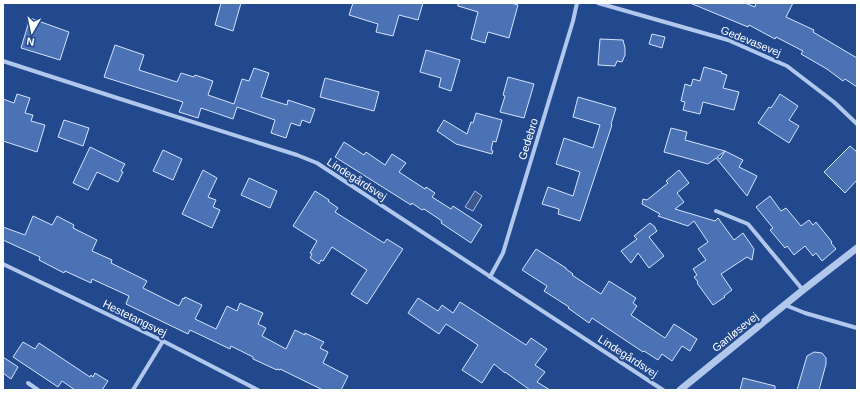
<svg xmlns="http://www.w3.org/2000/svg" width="860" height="393" font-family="Arial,sans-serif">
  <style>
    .water { fill: #3c588a; stroke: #a5c1ed }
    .building { fill: #4b72b5; stroke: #d6e3f9 }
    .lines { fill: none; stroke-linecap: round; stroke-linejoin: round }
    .minor { stroke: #b1c7ec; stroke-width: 4 }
    .tertiary { stroke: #b1c7ec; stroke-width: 7 }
    .labels { text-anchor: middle; stroke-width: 4; stroke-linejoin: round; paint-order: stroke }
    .street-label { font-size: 11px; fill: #fff; stroke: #22498e }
  </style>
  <rect width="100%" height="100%" fill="#22498e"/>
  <polygon class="water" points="475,191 482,196 473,211 465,207"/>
  <g class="building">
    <polygon points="221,3 241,3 233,31 215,25"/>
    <polygon points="353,3 423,3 418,20 399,15 393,36 376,32 378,24 349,15"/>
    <polygon points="458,3 511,3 518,5 509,38 488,32 485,43 471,39 478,12 458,6"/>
    <polygon points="690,3 745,3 755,7 756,3 793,3 786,17 814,30 813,32 857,58 857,87 845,79 843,81 827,69 801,54 803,51 776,37 775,39 749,25 748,27"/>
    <polygon points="30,18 69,32 60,60 21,48"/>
    <polygon points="652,34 665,37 662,48 649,44"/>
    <polygon points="600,39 623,40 625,48 625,55 622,62 617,61 615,66 598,65"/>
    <polygon points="115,45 144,55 139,70 177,82 181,73 194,77 195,75 213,81 208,95 234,104 242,79 249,81 254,68 269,73 261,97 287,105 288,100 315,109 310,123 302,120 300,126 291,123 286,138 271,133 275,120 237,107 233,119 201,108 198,118 179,112 183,102 104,77"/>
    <polygon points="426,50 460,60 451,91 439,87 441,78 420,72"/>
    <polygon points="704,67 722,72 721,73 727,75 723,88 739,92 734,110 703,102 700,114 683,110 685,102 681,101 685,84 691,86 693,79 700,81"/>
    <polygon points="508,77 534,84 524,118 500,112 505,96 503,95"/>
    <polygon points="325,78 379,92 374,111 320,97"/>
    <polygon points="17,94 30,98 25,113 33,115 31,121 45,125 37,152 3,141 3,99 14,103"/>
    <polygon points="780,94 798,106 789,120 799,126 789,143 758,123 769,107 771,108"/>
    <polygon points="578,97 616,108 611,124 612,125 580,221 558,214 559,209 542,204 548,187 573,196 580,172 556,164 564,138 593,148 600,125 573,117"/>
    <polygon points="476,113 502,120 496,142 493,141 491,150 493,151 492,154 456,144 437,131 444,120 467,134 471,122 473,123"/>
    <polygon points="64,120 89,128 83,146 58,137"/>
    <polygon points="671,128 687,132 685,140 725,151 717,157 720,159 725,151 743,160 739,167 757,176 747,196 716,158 708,164 664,152"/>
    <polygon points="344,142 364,155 366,152 385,165 392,154 406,163 399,172 425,189 426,187 435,193 432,197 451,209 453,206 482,225 471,243 441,223 442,221 424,209 422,210 412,203 411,205 335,157"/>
    <polygon points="850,146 857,152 857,180 845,193 824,172"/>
    <polygon points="90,147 125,164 121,171 123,172 118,182 97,172 88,190 73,183"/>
    <polygon points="163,150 182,159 173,180 153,171"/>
    <polygon points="203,170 217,178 208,197 216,200 213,207 220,210 212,228 182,214"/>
    <polygon points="679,170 689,183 677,193 684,202 675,209 715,221 718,218 734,240 743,233 754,249 752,260 747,257 721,274 732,290 724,296 725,297 713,305 697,283 698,282 694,277 697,275 693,269 706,260 698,249 708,242 694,221 688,226 658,216 660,214 642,204 643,199 647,200 668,183 666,181"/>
    <polygon points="249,178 277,191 270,208 241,195"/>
    <polygon points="315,191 329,200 328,201 338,208 335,212 384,243 387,239 403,249 367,304 351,294 367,270 332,247 323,261 321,260 319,264 310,258 312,254 310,253 317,241 293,226"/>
    <polygon points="770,196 781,211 786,208 801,226 809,220 813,225 816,222 832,242 831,243 836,249 822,261 816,253 813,256 805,246 794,255 787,246 785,248 770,230 773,228 756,207"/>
    <polygon points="33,216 52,225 57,216 74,225 73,228 97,240 92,251 112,260 111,263 147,281 143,288 179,306 183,298 184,299 185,297 202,305 195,319 216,329 227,306 237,311 240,303 263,313 258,324 266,328 262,336 286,349 295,330 305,335 305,333 324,342 320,348 328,352 323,363 348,376 341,390 323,390 280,369 280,370 277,369 277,370 253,359 253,357 231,346 230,349 190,330 188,334 126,304 129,296 92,279 91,283 65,271 64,273 39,260 40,257 3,240 3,227 25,235"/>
    <polygon points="650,223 655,227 655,228 657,231 649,237 664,256 649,268 638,253 631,263 621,251 637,239 634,236"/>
    <polygon points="536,249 566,268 566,269 573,274 572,275 601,294 609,281 636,298 633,303 637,306 631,315 665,338 674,324 697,339 690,351 682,346 672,361 662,354 658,360 644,351 643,352 592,318 589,323 568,308 569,307 544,291 547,286 522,270"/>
    <polygon points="418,298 438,311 442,305 453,313 460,302 526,345 531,338 547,349 535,365 545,372 537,382 550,390 530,390 505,372 505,373 494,364 482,383 462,370 478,345 446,324 439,334 408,313"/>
    <polygon points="23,342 35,349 39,343 90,377 91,375 93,377 95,373 108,381 102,390 75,390 62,381 58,387 13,357"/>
    <polygon points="814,352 822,353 826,358 826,364 819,390 797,390 807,356"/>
    <polygon points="3,357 18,367 11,379 3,373"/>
    <polygon points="743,378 775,386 775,390 740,390"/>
  </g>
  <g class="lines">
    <g class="minor">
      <polyline points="598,3 728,40 787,66 834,102 857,124"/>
      <polyline points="3,61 111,96 297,155 317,163 663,390"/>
      <polyline points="716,211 748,224 803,290"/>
      <polyline points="3,264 163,341 258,390"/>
      <polyline points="490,277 503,253 573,21 577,3"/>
      <polyline points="785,305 805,313 857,328"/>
      <polyline points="28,383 38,390"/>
      <polyline points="133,390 163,341"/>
    </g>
    <polyline class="tertiary" points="680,390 803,290 857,248"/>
  </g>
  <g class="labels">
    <g class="street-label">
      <text transform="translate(751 41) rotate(22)" y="4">Gedevasevej</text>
      <text transform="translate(528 139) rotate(-73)" y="4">Gedebro</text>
      <text transform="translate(357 179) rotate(33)" y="4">Lindegårdsvej</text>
      <text transform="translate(135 318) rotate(26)" y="4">Hestetangsvej</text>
      <text transform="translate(735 332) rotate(-39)" y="4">Ganløsevej</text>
      <text transform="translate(628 356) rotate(33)" y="4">Lindegårdsvej</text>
    </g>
  </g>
  <rect width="860" height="393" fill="none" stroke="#ffffff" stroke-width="8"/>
  <g transform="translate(32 32) rotate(189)" stroke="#22498e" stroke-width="3" paint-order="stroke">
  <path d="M0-3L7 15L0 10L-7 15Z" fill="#ffffff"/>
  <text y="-6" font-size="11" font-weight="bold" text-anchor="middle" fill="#ffffff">N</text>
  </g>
</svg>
